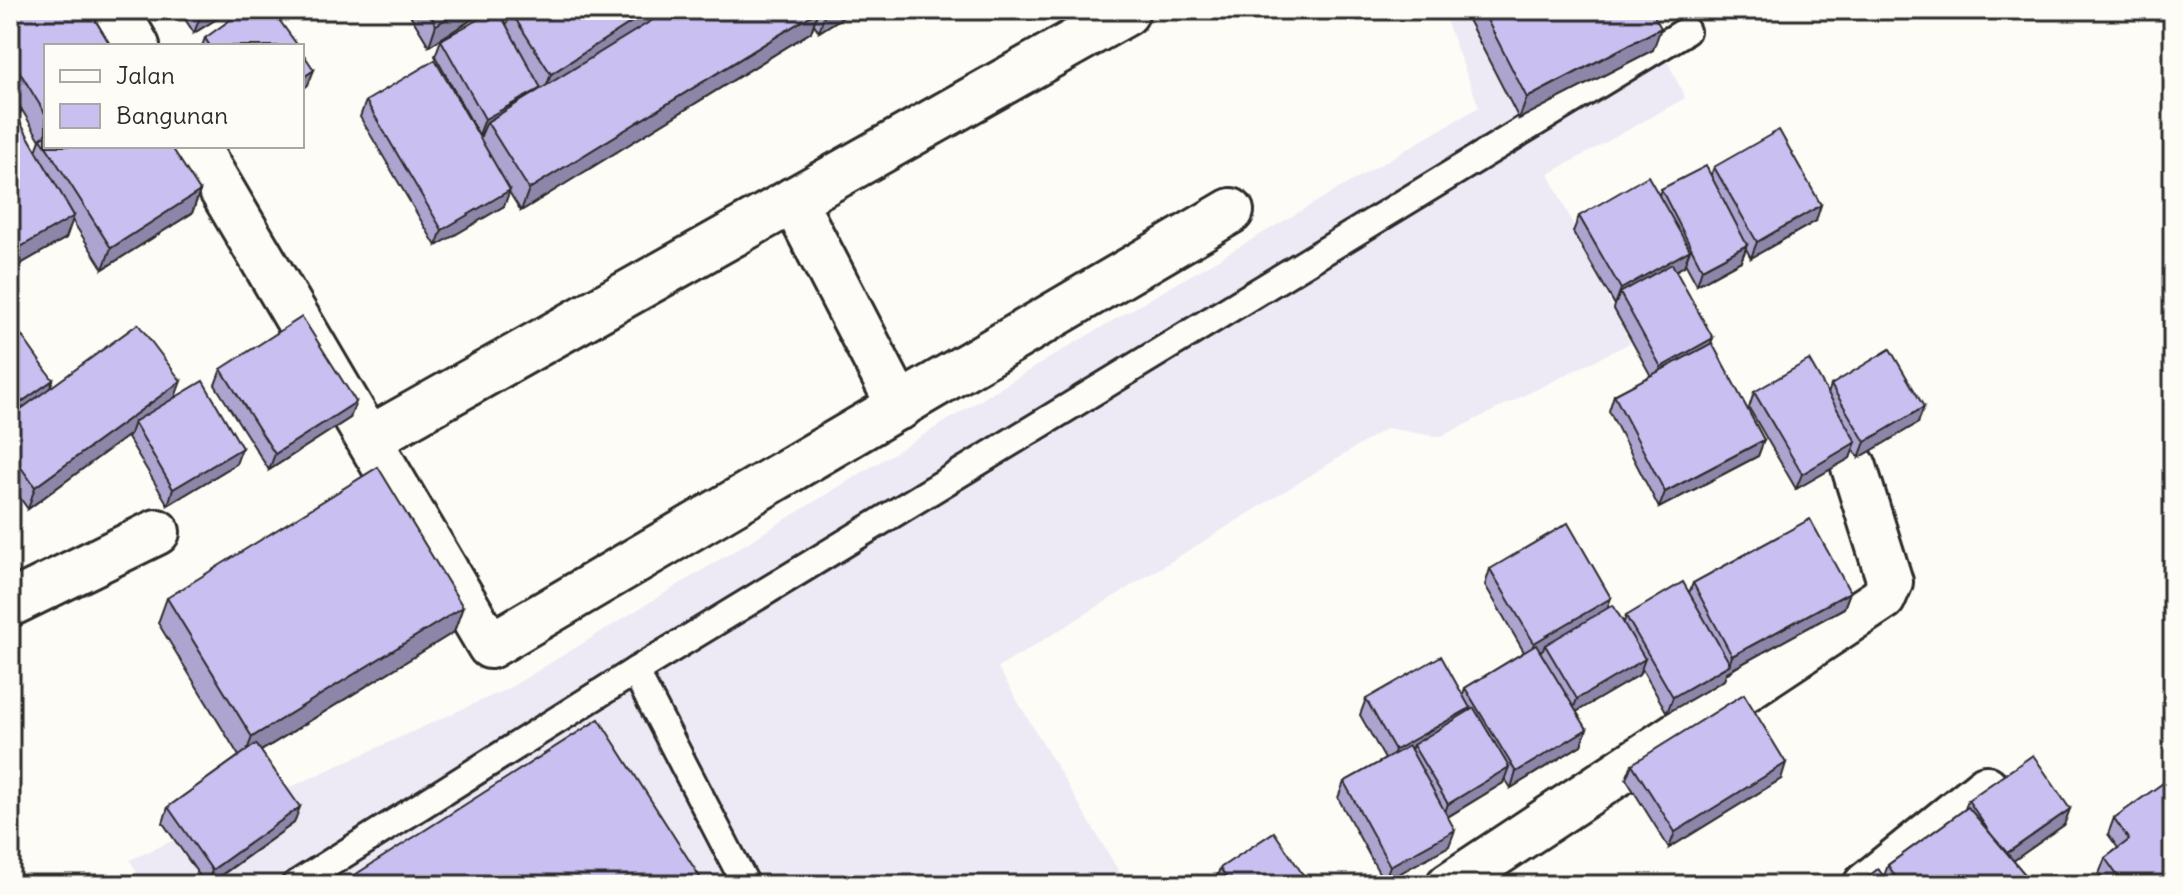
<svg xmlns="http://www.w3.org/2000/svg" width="2183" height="895" font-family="Delius,sans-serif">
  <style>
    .built { fill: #edeaf5 }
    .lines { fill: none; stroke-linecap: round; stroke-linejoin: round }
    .lane-casing { stroke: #2b2b2b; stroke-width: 32 }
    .street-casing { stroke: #2b2b2b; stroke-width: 50 }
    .lane { stroke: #fdfcf7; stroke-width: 26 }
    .street { stroke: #fdfcf7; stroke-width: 44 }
    .wall { fill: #ada4cf; stroke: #2b2b2b; stroke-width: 2 }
    .shaded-wall { fill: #8d86a9; stroke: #2b2b2b; stroke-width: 2 }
    .building { fill: #c9bff1; stroke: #2b2b2b; stroke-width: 2 }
  </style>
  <rect width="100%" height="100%" fill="#fdfcf7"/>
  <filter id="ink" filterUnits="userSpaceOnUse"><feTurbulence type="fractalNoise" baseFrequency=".0125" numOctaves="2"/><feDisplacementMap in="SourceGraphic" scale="16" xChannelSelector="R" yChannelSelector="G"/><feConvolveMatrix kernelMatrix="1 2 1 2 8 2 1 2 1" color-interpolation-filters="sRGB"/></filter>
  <g filter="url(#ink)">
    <polygon class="built" points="1442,10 1643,10 1685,98 1549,174 1630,343 1440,437 1387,428 998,668 1127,885 143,885 130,860 511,687 1066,348 1479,107"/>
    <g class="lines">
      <g class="lane-casing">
        <g id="lane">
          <polyline points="635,671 746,885"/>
          <polyline points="295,885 635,671 1686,31"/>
        </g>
      </g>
      <g class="street-casing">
        <g id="street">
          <polyline points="116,10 137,46"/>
          <polyline points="196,146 490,646 1231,211"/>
          <polyline points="793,200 900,407"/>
          <polyline points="369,439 1126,13"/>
          <polyline points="10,604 157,532"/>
          <polyline points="1449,885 1883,598 1890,582 1854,467"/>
          <polyline points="1866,885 1986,788"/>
        </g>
      </g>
      <use href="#lane" class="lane"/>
      <use href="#street" class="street"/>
    </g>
    <g class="wall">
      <polygon points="10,10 46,46 46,146 200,191 192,213 103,269 72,220 66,238 10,270 10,95 21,111 18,119 36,151 40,140 10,90"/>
      <polygon points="179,10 231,10 194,33"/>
      <polygon points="407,10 487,10 429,46"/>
      <polygon points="514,10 854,10 819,32 814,24 811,32 521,211 509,192 504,206 436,246 360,117 366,101 480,139 482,133 479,135 435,56 441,40 506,26 511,12"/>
      <polygon points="1463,10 1651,10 1653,50 1519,119"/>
      <polygon points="205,38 298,46 202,46"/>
      <polygon points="1714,167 1816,221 1751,258 1746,249 1741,261 1697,285 1685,263 1684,266 1675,271 1711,343 1764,440 1758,456 1659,508 1609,411 1614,395 1651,376 1614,309 1615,305 1573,232 1579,216 1659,196 1661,189 1711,175"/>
      <polygon points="10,319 50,388 175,398 236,464 168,505 128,438 130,434 28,509 10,484"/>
      <polygon points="221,369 350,418 269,470 215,385"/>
      <polygon points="1831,385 1918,423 1859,458 1853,449 1850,458 1796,489 1749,408 1754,392 1828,394"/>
      <polygon points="1490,569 1607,608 1624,622 1626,616 1689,593 1693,583 1850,592 1844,608 1727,672 1724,680 1667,713 1642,669 1639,675 1576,712 1587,729 1581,745 1511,788 1505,779 1503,783 1448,817 1449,846 1384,882 1338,798 1344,782 1385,759 1360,715 1366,699 1463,695 1465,688 1524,652 1485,585"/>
      <polygon points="167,598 454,632 261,751 294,823 208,885 206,885 163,823 168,807 239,756 158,623"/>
      <polygon points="1632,764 1781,779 1669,848 1626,779"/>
      <polygon points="1968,800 2064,825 2013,861 2034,885 1857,885 1884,876 1888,865 1965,809"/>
      <polygon points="2114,818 2173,885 2101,885 2105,881 2099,874 2105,858 2118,848 2108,834"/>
      <polygon points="1220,868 1310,885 1214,885"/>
    </g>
    <g class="shaded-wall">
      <polygon points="205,10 231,10 194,33 202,12"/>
      <polygon points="460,10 487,10 429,46 436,25"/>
      <polygon points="650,10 675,10 543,96 551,74"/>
      <polygon points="835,10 854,10 819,32 824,16"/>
      <polygon points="818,11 811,32 521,211 529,189"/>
      <polygon points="1661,28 1653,50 1519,119 1527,98"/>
      <polygon points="314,70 308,85 302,90 302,78"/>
      <polygon points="541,88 487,122 482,133 479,135 485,119"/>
      <polygon points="510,190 504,206 436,246 442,230"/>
      <polygon points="200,191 192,213 103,269 111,248"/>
      <polygon points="1821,205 1816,221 1751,258 1757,242"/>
      <polygon points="74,216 66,238 10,270 10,253"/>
      <polygon points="1747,245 1741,261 1697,285 1702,269"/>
      <polygon points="1690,250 1684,266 1624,300 1620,293 1615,305 1621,289"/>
      <polygon points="1713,338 1707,354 1655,383 1661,367"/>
      <polygon points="53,380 47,396 10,422 10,410"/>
      <polygon points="181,381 173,403 134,422 130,434 28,509 35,487"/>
      <polygon points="356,402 350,418 269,470 275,454"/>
      <polygon points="1924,407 1918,423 1859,458 1865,442"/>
      <polygon points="1764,440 1758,456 1659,508 1665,492"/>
      <polygon points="1856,442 1850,458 1796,489 1802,474"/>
      <polygon points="242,448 236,464 168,505 173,489"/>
      <polygon points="1850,592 1844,608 1727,672 1724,680 1667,713 1673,697 1729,665 1732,656"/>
      <polygon points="1611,598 1605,614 1545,645 1543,650 1528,659 1534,643"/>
      <polygon points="463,607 454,632 243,762 252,737"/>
      <polygon points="1645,659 1639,675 1571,715 1577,699"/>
      <polygon points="1470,708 1465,724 1413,745 1409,755 1389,766 1395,750"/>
      <polygon points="1587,729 1581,745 1511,788 1516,772"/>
      <polygon points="1786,763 1781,779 1669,848 1675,832"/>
      <polygon points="1509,767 1503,783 1442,820 1448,804"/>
      <polygon points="300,807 294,823 207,885 212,870"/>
      <polygon points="2070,809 2064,825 1999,871 2005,855"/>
      <polygon points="1455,830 1449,846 1384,882 1390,866"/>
    </g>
    <g class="building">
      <polygon points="10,10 89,10 111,46 46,46 46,115 10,56"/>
      <polygon points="244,10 272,10 298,46 210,46 205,38"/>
      <polygon points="428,10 460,10 436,25"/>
      <polygon points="495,10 498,10 541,88 485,119 441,40"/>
      <polygon points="514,10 650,10 551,74 511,12"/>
      <polygon points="669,10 818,11 529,189 487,122"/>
      <polygon points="821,10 835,10 824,16"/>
      <polygon points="1482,10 1651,10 1661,28 1527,98"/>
      <polygon points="302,52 314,70 302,78"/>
      <polygon points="435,60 510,190 442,230 366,101"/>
      <polygon points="10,95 21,111 16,115 14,112 10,115"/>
      <polygon points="14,112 74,216 10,253 10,115"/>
      <polygon points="1779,130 1821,205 1757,242 1714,167"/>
      <polygon points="46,135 46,146 41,138"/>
      <polygon points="46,146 171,146 200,191 111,248"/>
      <polygon points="1706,166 1747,245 1702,269 1661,189"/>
      <polygon points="1648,176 1690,250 1621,289 1579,216"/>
      <polygon points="1672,264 1713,338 1661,367 1620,293"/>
      <polygon points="302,317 356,402 275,454 221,369"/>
      <polygon points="10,319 53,380 10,410"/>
      <polygon points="138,324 181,381 35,487 10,452 10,417"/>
      <polygon points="1712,343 1764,440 1665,492 1614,395"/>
      <polygon points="1890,349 1924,407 1865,442 1831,385"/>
      <polygon points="1809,360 1856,442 1802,474 1754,392"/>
      <polygon points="203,381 242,448 173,489 134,422"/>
      <polygon points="378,467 463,607 252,737 167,598"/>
      <polygon points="1810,519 1850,592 1732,656 1693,583"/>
      <polygon points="1568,523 1611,598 1534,643 1490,569"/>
      <polygon points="1683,582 1730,664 1673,697 1626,616"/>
      <polygon points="1613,605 1645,659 1577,699 1545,645"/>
      <polygon points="1536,645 1587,729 1516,772 1465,688"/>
      <polygon points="1441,656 1470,708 1395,750 1366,699"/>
      <polygon points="1744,694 1786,763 1675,832 1632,764"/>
      <polygon points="1474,708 1509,767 1448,804 1413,745"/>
      <polygon points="599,719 705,885 339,885"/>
      <polygon points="256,744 300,807 212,870 168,807"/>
      <polygon points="1409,746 1455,830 1390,866 1344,782"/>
      <polygon points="2033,755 2070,809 2007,853 1992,836 1968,800"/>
      <polygon points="2173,776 2173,885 2170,885 2166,879 2158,885 2124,885 2105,858 2129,840 2114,818"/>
      <polygon points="1968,807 2034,885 1857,885 1878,869 1890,884 1897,879 1888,865"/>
      <polygon points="1274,832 1310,885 1231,885 1220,868"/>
    </g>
  </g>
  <rect width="2183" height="895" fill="none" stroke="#fdfcf7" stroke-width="40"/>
  <rect x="20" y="20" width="2143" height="855" fill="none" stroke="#2b2b2b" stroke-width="3" filter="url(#ink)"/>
  <rect x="44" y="44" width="260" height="104" fill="#fdfcf7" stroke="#a9a8a5" stroke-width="2"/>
  <rect x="60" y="70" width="40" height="12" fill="#fdfcf7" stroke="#a9a8a5" stroke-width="2"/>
  <text x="116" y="84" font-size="24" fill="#2b2b2b">Jalan</text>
  <rect x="60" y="104" width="40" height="24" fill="#c9bff1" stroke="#a9a8a5" stroke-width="2"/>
  <text x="116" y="124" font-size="24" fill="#2b2b2b">Bangunan</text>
</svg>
